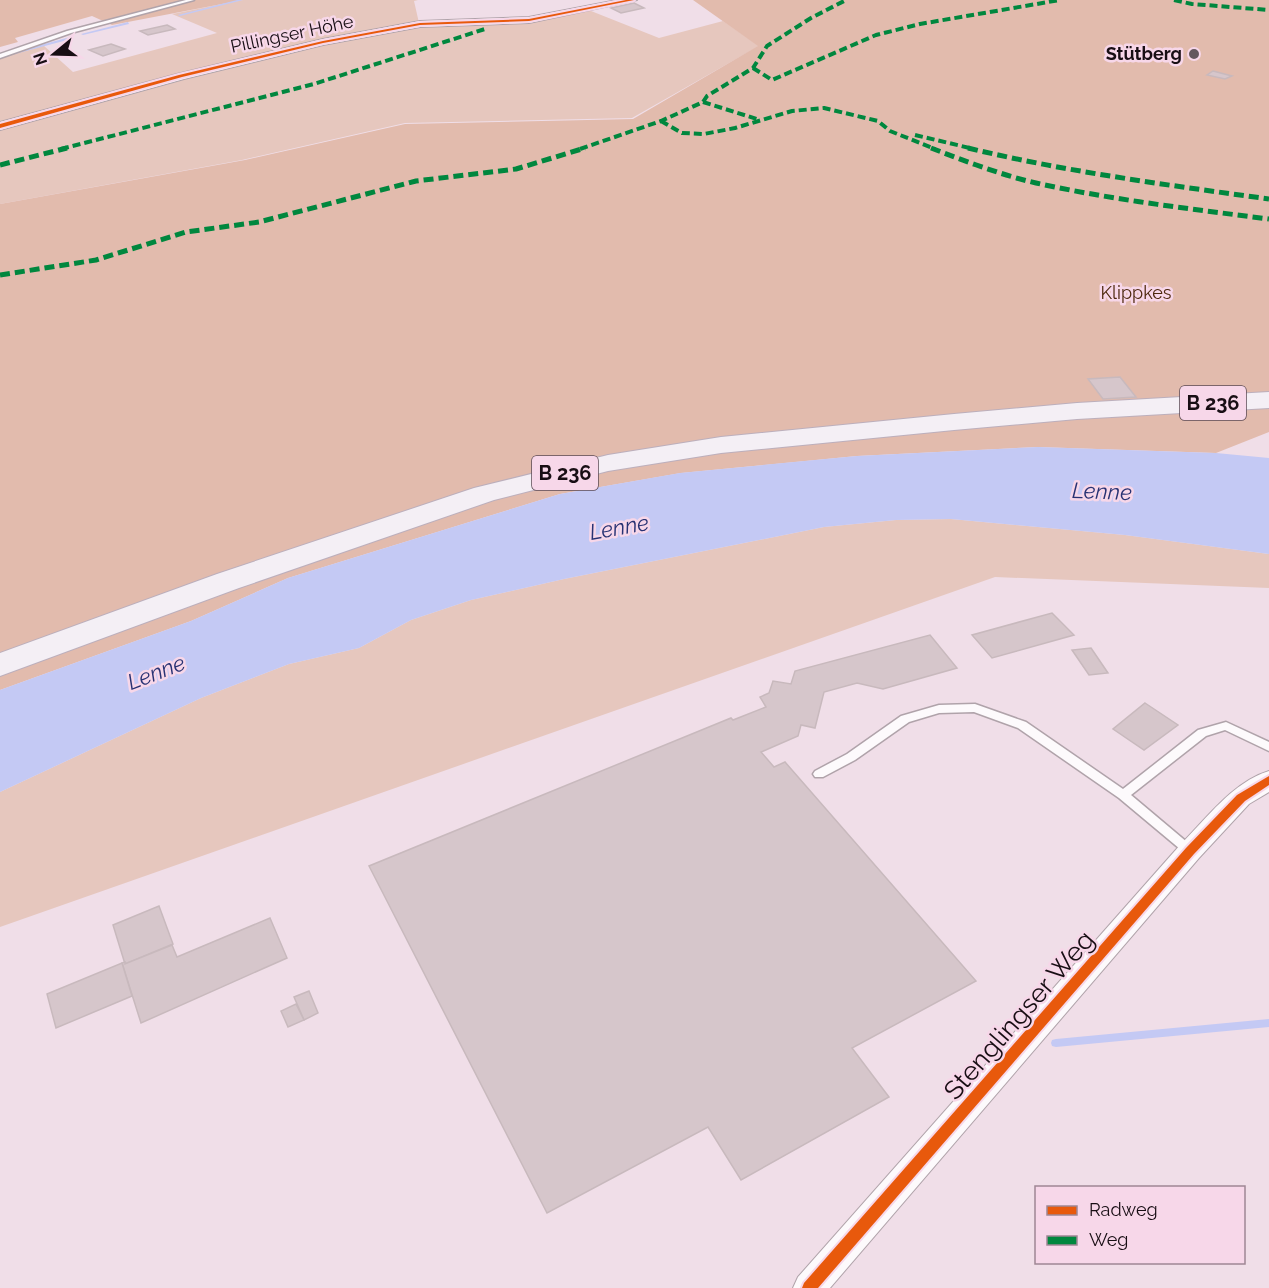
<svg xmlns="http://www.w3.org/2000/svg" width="1269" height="1288" font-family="Raleway,sans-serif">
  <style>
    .green { fill: #e6c7be }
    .forest { fill: #e2bbad }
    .water { fill: #c4c9f4 }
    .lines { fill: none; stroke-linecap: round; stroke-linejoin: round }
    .stream { fill: #c4c9f4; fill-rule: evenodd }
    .building { fill: #d6c6cb; stroke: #c8b9bd; stroke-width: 1.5 }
    .lane-casing { stroke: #b0a3aa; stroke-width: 3 }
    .street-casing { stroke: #b0a3aa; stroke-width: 2 }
    .primary-casing { stroke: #bcafbc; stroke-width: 2 }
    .lane { fill: #fdfafc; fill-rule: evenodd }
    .street { fill: #fdfafc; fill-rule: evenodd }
    .primary { fill: #f4eff5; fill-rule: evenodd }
    .quiet-far1 { stroke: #00873e; stroke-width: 4; stroke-dasharray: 8 4; stroke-linecap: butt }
    .quiet { stroke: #00873e; stroke-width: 5; stroke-dasharray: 10 5; stroke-linecap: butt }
    .cycleway-casing { stroke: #f7d7e9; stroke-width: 4 }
    .cycleway { fill: #e8590c; fill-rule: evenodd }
    .poi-dot { fill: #64575e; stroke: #f7d7e9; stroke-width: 2 }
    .labels { text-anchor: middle; stroke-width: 5; stroke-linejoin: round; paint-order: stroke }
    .far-street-label { font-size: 18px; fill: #180e14; stroke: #f7d7e9 }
    .far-poi-label { font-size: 18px; font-weight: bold; fill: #180e14; stroke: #f7d7e9; text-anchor: end }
    .far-park-label { font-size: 18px; fill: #4c270c; stroke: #f7d7e9 }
    .shield { fill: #f7d7e9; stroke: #5b4a54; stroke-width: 1.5 }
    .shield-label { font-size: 20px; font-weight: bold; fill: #180e14 }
    .water-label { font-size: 22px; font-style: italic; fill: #283273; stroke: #f7d7e9 }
    .near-street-label { font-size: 26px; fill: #180e14; stroke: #f7d7e9 }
  </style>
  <rect width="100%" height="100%" fill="#f0dee8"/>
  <g class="green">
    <polygon points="243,0 418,0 414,1 419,23 322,41 0,125 0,56 43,45 73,72 217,33 172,14"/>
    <polygon points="586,9 659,38 723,21 759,46 632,118 405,123 242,160 0,204 0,127 324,43 420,25 509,23"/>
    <polygon points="951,519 1125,535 1269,554 1269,588 995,577 0,927 0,792 201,698 289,664 359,648 411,620 471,600 564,579 824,527 896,520"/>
  </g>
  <g class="forest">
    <polygon points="0,0 243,0 112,25 92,16 15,38 18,42 0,47"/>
    <polygon points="693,0 1269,0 1269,432 1216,453 1038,447 857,456 681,473 560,494 288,578 191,621 0,690 0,204 245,160 405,124 633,119 758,46"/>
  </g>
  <polygon class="water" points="1038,447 1216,453 1269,458 1269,554 1125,535 951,519 896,520 824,527 564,579 471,600 411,620 359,648 289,664 201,698 0,792 0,690 191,621 288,578 560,494 680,473 857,456"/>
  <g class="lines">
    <g class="stream">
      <polygon points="237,0 243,0 180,16 178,15"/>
      <polygon points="128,22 129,24 83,35 81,34"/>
      <polygon points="70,37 71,39 0,58 0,56"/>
      <polygon points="1269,1019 1269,1027 1056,1047 1052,1046 1051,1043 1052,1040 1056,1039"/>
    </g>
  </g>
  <g class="building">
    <polygon points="634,3 644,8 621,13 611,8"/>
    <polygon points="167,25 175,29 148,35 140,31"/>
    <polygon points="111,44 125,49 103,56 89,50"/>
    <polygon points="1213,71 1232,76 1225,79 1207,75"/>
    <polygon points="1120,377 1136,397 1103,399 1088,379"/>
    <polygon points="1052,613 1074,635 992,658 972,635"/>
    <polygon points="930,635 957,668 883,689 857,683 824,692 815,728 801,725 798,736 761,752 774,767 785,762 976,981 852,1048 889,1097 741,1180 708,1127 547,1213 369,866 731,718 733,720 766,707 760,697 769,693 773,681 791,684 795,671"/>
    <polygon points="1091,648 1108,673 1089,675 1072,650"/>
    <polygon points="1145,703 1178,725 1144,750 1113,729"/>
    <polygon points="159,906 173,944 125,964 113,925"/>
    <polygon points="270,918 287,958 141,1023 122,963 125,962 125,964 172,945 177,957"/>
    <polygon points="122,963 132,996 56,1028 47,994"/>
    <polygon points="309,991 318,1013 304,1020 294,997"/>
    <polygon points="296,1004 304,1020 288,1027 281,1011"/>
  </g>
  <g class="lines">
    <g class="lane-casing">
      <g id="lane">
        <polygon points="186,0 194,0 71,33 0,58 0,54 67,31"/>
        <polygon points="975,704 1026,722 1123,789 1198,730 1226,722 1269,742 1269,751 1225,730 1206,736 1131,795 1194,848 1196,851 1194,854 1190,856 1186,854 1119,798 1018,728 974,712 939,713 909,722 855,760 823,777 815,777 813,774 815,771 847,754 901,716 939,705"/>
      </g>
    </g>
    <g class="street-casing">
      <g id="street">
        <polygon points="617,0 637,0 529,23 420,27 323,45 184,79 0,130 0,122 177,74 323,39 420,21 529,17"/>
        <path d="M1269,771V792L1249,804L1199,858L830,1288H793L798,1277L1181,844C1207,818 1233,782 1269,771Z"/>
      </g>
    </g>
    <g class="primary-casing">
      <polygon id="primary" points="1269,392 1269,408 1077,419 954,430 721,453 608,471 494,500 239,588 0,676 0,653 217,574 474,488 608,455 721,437 954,414 1077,403"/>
    </g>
    <use href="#lane" class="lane"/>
    <use href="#street" class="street"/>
    <use href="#primary" class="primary"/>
    <g class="quiet-far1">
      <polyline points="1174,0 1192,4 1269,10"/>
      <polyline points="753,68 772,80 876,35 920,24 1060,0"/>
      <polyline points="703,102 760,120"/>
      <polyline points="661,121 682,133 704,134 735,128 792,111 824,108 878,121 890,131 935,149"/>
      <polyline points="915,135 974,149"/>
      <polyline points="61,149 314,84 488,28"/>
      <polyline points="580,149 661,121 703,102 707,96 753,68 767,46 811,18 846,0"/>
    </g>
    <g class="quiet">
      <path d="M931,148C965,161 1001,175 1036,183C1113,200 1191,209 1269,219"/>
      <path d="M968,148C1067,172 1168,185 1269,199"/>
      <polyline points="0,165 67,148"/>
      <polyline points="0,275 96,260 186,232 259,222 416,181 516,169 585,148"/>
    </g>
    <g class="cycleway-casing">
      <g id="cycleway">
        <polygon points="626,0 634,0 529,21 420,25 323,43 182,77 0,128 0,124 179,75 323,41 420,23 529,19"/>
        <polygon points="1269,776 1269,785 1245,801 1194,854 818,1288 802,1288 804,1283 1186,848 1237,795"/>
      </g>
    </g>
    <use href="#cycleway" class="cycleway"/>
  </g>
  <circle class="poi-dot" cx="1194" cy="54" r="6"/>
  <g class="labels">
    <g class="far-street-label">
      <text transform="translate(292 34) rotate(-12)" y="6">Pillingser Höhe</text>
    </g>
    <g class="far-poi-label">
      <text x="1182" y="60">Stütberg</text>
    </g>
    <g class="far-park-label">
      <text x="1136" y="299">Klippkes</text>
    </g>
    <g class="shield">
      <rect x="1180" y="386" width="66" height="34" rx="4.5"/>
      <rect x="532" y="456" width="66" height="34" rx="4.5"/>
    </g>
    <g class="shield-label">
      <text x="1213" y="410">B 236</text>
      <text x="565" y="480">B 236</text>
    </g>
    <g class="water-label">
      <text transform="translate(1102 491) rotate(2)" y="8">Lenne</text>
      <text transform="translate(619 527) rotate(-10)" y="8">Lenne</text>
      <text transform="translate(156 672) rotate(-21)" y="8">Lenne</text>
    </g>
    <g class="near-street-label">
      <text transform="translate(1019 1015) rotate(-49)" y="9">Stenglingser Weg</text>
    </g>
  </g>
  <rect x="1035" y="1186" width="210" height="78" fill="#f7d7e9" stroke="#9e8794" stroke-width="1.5"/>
  <rect x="1047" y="1206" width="30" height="9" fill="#e8590c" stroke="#9e8794" stroke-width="1.5"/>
  <text x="1089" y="1216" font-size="18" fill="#180e14">Radweg</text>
  <rect x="1047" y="1236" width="30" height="9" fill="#00873e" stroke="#9e8794" stroke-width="1.5"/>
  <text x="1089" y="1246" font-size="18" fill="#180e14">Weg</text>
  <g transform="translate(54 54) rotate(251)" stroke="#f7d7e9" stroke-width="4.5" paint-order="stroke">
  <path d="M0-4.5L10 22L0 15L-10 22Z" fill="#180e14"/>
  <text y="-9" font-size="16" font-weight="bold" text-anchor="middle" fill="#180e14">N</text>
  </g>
</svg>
